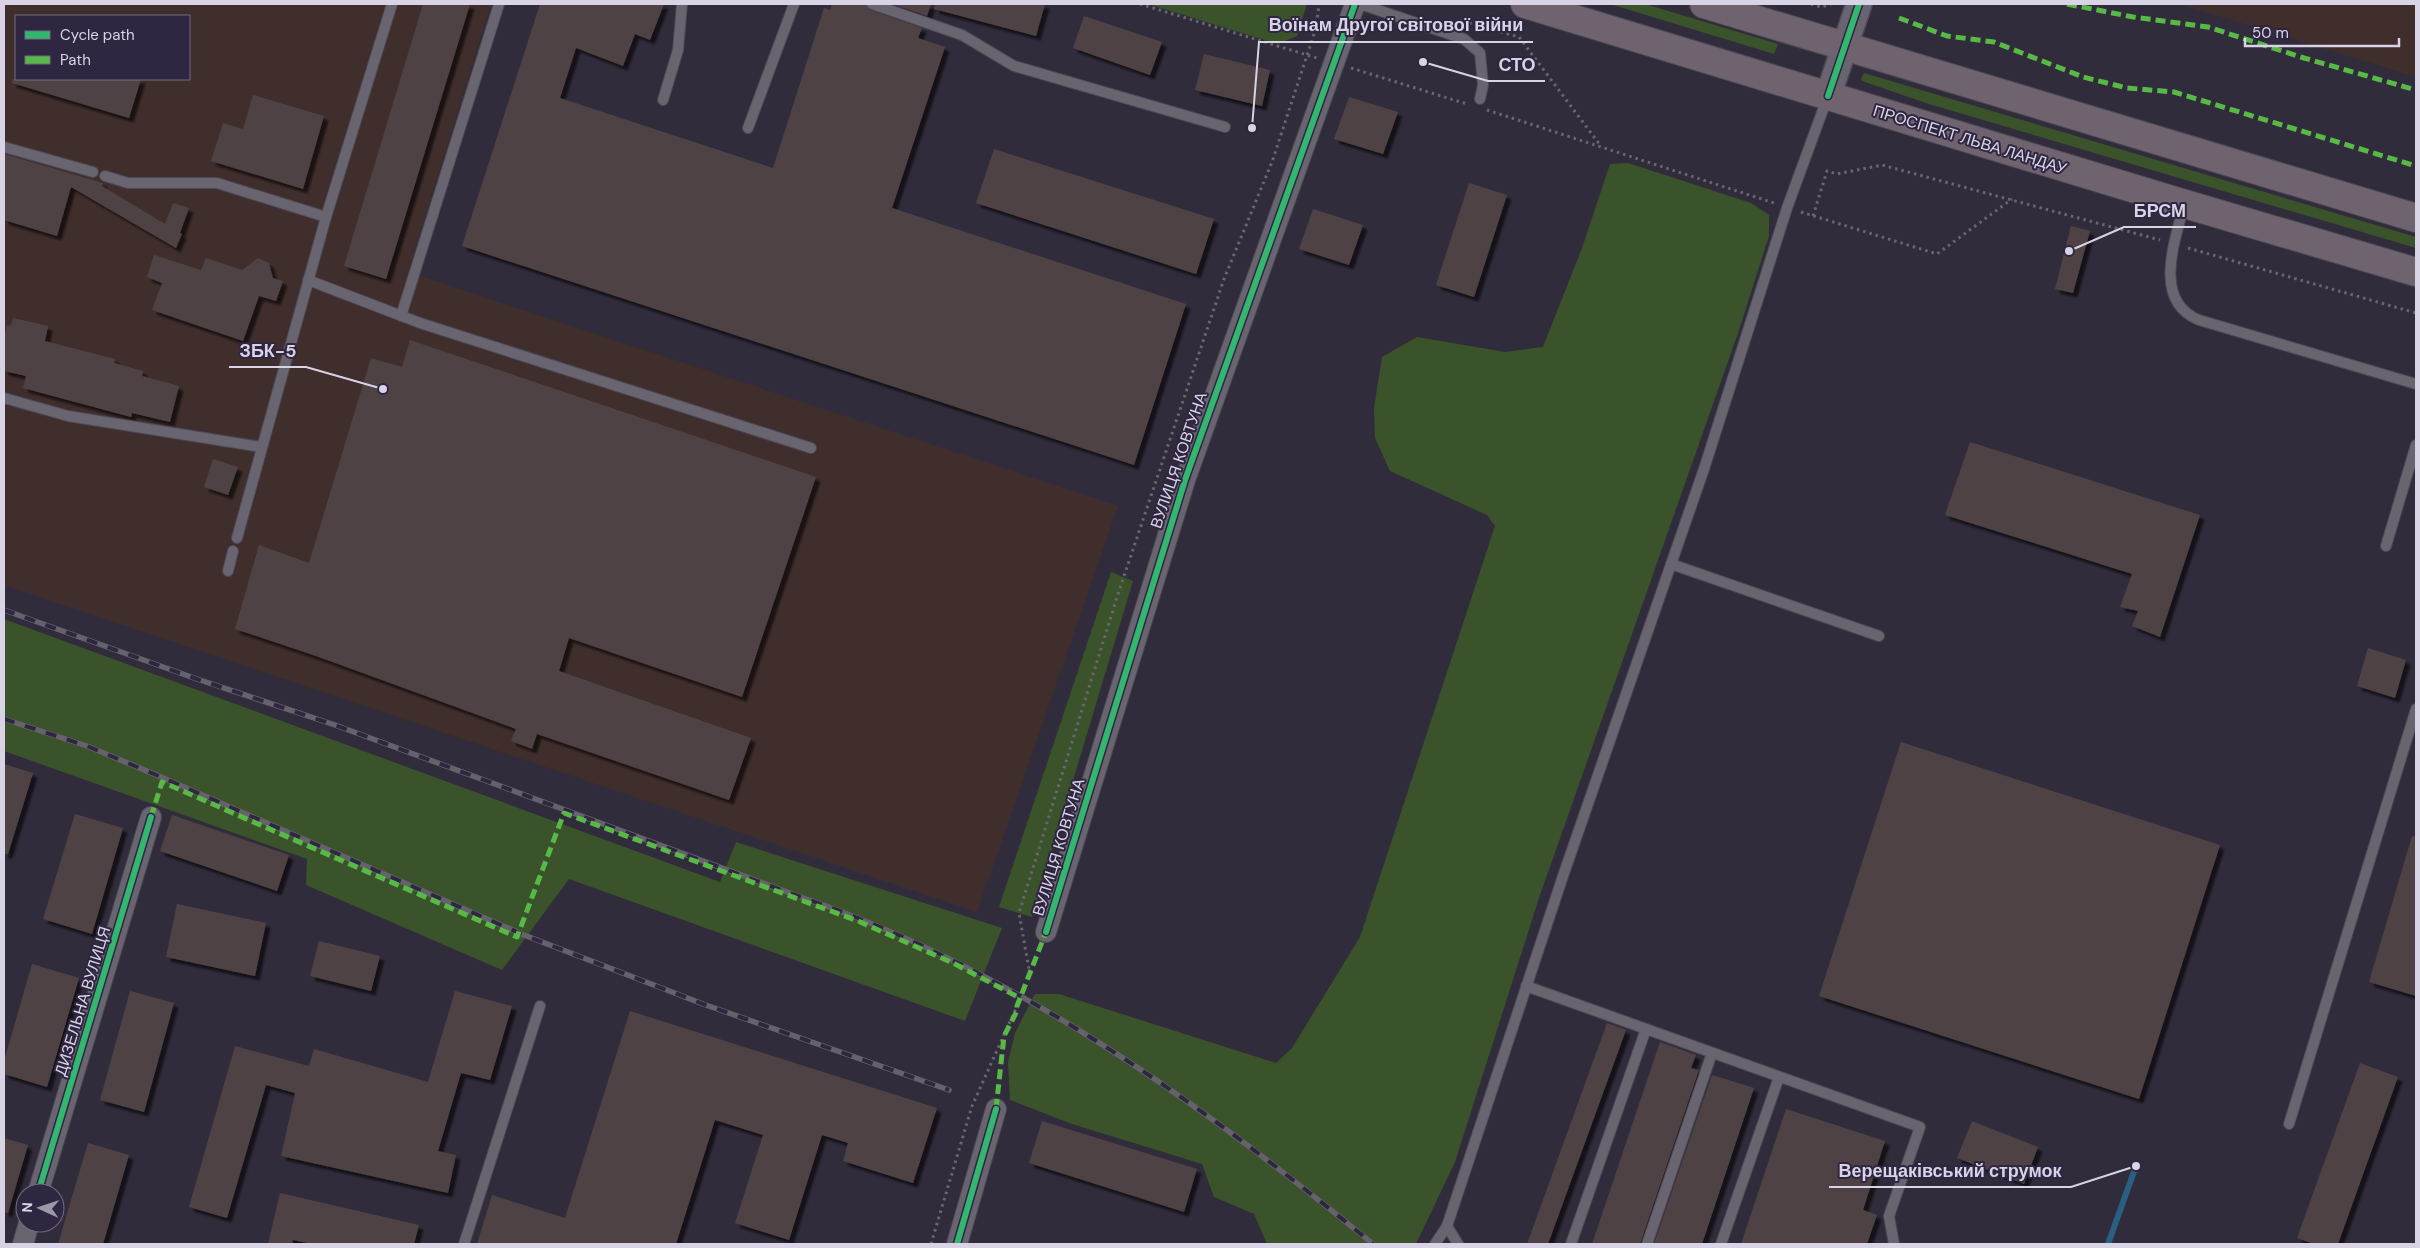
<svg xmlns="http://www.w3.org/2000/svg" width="2420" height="1248" font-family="'DM Sans',sans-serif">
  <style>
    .industrial { fill: #402e2c; fill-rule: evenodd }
    .green { fill: #3b532a }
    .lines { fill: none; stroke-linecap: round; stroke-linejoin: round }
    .stream { stroke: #295f83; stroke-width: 6 }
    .building { fill: #4f4344; filter: url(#shadow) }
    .service-casing { stroke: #4c4855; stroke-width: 12 }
    .minor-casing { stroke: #4c4855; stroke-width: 22 }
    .tertiary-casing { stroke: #4c4855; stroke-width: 28 }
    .primary-casing { stroke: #4c4855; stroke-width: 30 }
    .path { stroke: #696670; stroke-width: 3; stroke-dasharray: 2.5 4; stroke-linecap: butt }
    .service { stroke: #686571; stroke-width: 10 }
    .minor { stroke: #686571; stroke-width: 20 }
    .tertiary { stroke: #686571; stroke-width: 25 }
    .primary { stroke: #6e636f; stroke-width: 28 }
    .rail-casing { stroke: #66626d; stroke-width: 5.5 }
    .rail { stroke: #2f2641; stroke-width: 4; stroke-dasharray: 11; stroke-linecap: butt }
    .quiet { stroke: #58b947; stroke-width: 5; stroke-dasharray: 10 5; stroke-linecap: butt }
    .cycleway-casing { stroke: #2f2641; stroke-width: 9 }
    .cycleway { stroke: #33b770; stroke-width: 6 }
    .labels { text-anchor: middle; stroke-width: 4; stroke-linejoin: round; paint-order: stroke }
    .street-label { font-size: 16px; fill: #d8d4e5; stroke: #2f2641 }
    .leader { fill: none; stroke: #d8d4e5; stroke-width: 2 }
    .callout-dot { fill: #d8d4e5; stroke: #2f2641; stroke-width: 2 }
    .callout-label { font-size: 18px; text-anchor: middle; font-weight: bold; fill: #d8d4e5; stroke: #2f2641; stroke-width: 4; stroke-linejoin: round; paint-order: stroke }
  </style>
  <defs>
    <filter id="shadow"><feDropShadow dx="4.5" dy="4.5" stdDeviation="1" flood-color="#0009"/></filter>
  </defs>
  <rect width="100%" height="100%" fill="#312c3b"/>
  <g class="industrial">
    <path d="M4,4H491L408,272L1118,506L977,912L4,585ZM16,16H189V79H16Z"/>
    <polygon points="2183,4 2416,4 2416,77 2183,5"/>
  </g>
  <g class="green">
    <polygon points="1148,4 1307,4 1297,36 1278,44"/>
    <polygon points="1610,4 1645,4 1778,44 1774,54"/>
    <polygon points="1864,73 2416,237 2416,248 1929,104 1862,81 1861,79"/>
    <polygon points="1628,163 1751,203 1769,215 1769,236 1738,333 1539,898 1455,1162 1416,1244 1267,1244 1254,1214 1214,1197 1202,1164 1072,1124 1010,1100 1008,1062 1015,1033 1035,994 1059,994 1276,1063 1292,1048 1360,937 1495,526 1487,515 1390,471 1375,438 1374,408 1382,357 1417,337 1505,352 1543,347 1582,248 1610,164"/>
    <polygon points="1111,572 1133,581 1032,917 999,907"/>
    <polygon points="4,619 720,882 736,842 1002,928 965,1021 569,879 502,970 306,885 307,859 4,751"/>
  </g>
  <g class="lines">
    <polyline class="stream" points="2108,1244 2136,1166"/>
  </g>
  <g class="building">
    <polygon points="423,4 470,4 386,279 344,266"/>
    <polygon points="540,4 664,4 650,40 635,34 623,66 576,48 560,98 773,168 824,8 830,10 832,4 865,4 870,10 922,28 918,38 945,47 892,208 1186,304 1134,465 462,246"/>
    <polygon points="892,4 931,4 927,16"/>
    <polygon points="935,4 1045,4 1036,36 934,9"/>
    <polygon points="1084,16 1162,42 1150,75 1073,48"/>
    <polygon points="1204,54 1270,70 1262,106 1195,90"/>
    <polygon points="13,79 141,79 129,118 12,83"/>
    <polygon points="253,95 324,116 303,189 211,161 223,123 243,129"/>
    <polygon points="1349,97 1398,112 1383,154 1334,139"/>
    <polygon points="994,149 1214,219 1196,274 976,203"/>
    <polygon points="4,154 103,183 102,186 165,224 173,203 189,208 180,233 182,234 176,248 71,187 57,236 4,220"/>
    <polygon points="1469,183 1507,195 1474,297 1436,285"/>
    <polygon points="1313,209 1363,225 1349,265 1299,249"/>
    <polygon points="2071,226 2090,231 2073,293 2055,289"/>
    <polygon points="154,255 201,270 206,258 242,270 258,258 269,263 273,278 283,281 276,301 259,296 243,341 152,310 162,283 147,277"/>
    <polygon points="13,318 48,326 45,341 115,359 114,363 143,371 142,376 179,386 170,422 132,413 131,417 23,388 26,376 4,371 4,337 7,325 11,326"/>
    <polygon points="410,340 816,477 742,697 569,638 559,671 751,738 729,800 537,734 532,749 511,741 516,729 316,656 235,629 259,545 309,563 371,358 402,367"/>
    <polygon points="1970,442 2200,515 2160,637 2132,626 2138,611 2120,607 2132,574 1945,515"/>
    <polygon points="213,459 238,467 228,495 204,487"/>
    <polygon points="2368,648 2406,660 2395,698 2357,686"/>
    <polygon points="1901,742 2220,845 2139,1099 1819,996"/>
    <polygon points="4,764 33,773 8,854 4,854"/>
    <polygon points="75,814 123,828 92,934 43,919"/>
    <polygon points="172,815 289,855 277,891 160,851"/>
    <polygon points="2412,836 2416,837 2416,996 2369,982"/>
    <polygon points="177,904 266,923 255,976 166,957"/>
    <polygon points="319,941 380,956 371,991 310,976"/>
    <polygon points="32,964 79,978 47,1087 4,1074 4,1061"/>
    <polygon points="130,991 174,1003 144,1112 100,1100"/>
    <polygon points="455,991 512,1006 490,1080 461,1073 438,1151 456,1155 448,1193 281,1156 295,1093 266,1085 227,1218 189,1207 235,1046 309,1066 314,1049 428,1082"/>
    <polygon points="630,1011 937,1108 913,1183 843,1161 848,1143 822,1135 789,1240 735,1223 763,1135 715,1120 676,1244 477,1244 492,1195 565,1218"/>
    <polygon points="1607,1023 1626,1030 1548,1244 1527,1244"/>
    <polygon points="1660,1042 1696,1055 1691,1068 1699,1070 1640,1244 1592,1244"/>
    <polygon points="2360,1063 2398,1077 2338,1244 2314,1244 2297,1238"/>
    <polygon points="1712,1075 1754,1088 1702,1244 1654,1244"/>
    <polygon points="1786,1109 1885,1141 1863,1210 1877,1215 1867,1244 1741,1244"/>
    <polygon points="1042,1121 1197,1169 1184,1212 1029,1163"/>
    <polygon points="1972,1121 2038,1147 2024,1184 1957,1158"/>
    <polygon points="4,1138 28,1145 8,1213 4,1212"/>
    <polygon points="88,1143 129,1155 103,1244 58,1244"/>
    <polygon points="280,1193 419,1225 414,1244 312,1244 293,1240 292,1244 268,1244"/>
  </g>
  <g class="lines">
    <g class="service-casing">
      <g id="service">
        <polyline points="872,4 962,35 1014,66 1225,127"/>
        <polyline points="1360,4 1464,39 1480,53 1483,85 1480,99"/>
        <polyline points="663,100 678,50 682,4"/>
        <polyline points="748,128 794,4"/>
        <polyline points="4,147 93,172"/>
        <polyline points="105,176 128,183 217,183 326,217 392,4"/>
        <path d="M2184,205C2175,241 2152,301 2199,320L2416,384"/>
        <polyline points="308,280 420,323 811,448"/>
        <polyline points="401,316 499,4"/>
        <polyline points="4,398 68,416 261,447"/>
        <polyline points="237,538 326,217"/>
        <polyline points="2386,546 2416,445"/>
        <polyline points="1671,564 1879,636"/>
        <polyline points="228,571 233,551"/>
        <polyline points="1526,986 1920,1127 1889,1216 1894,1244"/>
        <polyline points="2289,1124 2416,709"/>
        <polyline points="1447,1226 1458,1244"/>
        <polyline points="464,1244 540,1006"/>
        <polyline points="1435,1244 1447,1226 1563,876 1704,469 1787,208 1828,96"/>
        <polyline points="1571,1244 1646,1029"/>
        <polyline points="1647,1244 1712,1053"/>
        <polyline points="1721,1244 1779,1077"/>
      </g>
    </g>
    <g class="minor-casing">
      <g id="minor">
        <polyline points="1046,932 1185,480 1355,4"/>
        <polyline points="38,1193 151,817"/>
        <polyline points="23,1244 29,1223"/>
        <polyline points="957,1244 996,1109"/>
      </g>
    </g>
    <g class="tertiary-casing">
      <polyline id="tertiary" points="1828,96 1859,4"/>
    </g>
    <g class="primary-casing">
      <g id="primary">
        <polyline points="1525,4 2175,201 2416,272"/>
        <polyline points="1704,4 2416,218"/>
      </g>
    </g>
    <g class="path">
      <polyline points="1140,4 1317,58"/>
      <polyline points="1811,4 1821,7 1831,4"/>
      <polyline points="1463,21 1519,37 1600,145"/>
      <polyline points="1351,68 1467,104"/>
      <polyline points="1487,110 1774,203"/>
      <polyline points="1801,212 1937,254 2012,199"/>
      <polyline points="1813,216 1827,171 1837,174 1882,165 2160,240"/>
      <polyline points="2188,248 2416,313"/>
      <polyline points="1030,975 1019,913 1118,594 1224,279 1272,162 1316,28 1319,4"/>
      <polyline points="931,1244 972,1106 1017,1006"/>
    </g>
    <use href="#service" class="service"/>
    <use href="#minor" class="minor"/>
    <use href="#tertiary" class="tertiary"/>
    <use href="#primary" class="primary"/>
    <g class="rail-casing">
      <g id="rail">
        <path d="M4,610L194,678L335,725L795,895C1010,967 1199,1101 1373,1244"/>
        <polyline points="4,719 87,746 161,777 524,935 703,1004 949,1090"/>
      </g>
    </g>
    <use href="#rail" class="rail"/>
    <g class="quiet">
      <polyline points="2067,4 2133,17 2208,27 2304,58 2416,90"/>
      <polyline points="1899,18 1947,36 1994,42 2083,77 2127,88 2174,92 2416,166"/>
      <polyline points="151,817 162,782 517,937 564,813 858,921 953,963 1020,998"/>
      <polyline points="996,1109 1004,1036 1017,1011 1017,1006 1046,932"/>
    </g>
    <g class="cycleway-casing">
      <g id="cycleway">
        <polyline points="1828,96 1859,4"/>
        <polyline points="1046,932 1185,480 1355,4"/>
        <polyline points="38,1193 151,817"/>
        <polyline points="957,1244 996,1109"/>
      </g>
    </g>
    <use href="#cycleway" class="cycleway"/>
  </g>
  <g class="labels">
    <g class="street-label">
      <text transform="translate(1970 139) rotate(17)" y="6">ПРОСПЕКТ ЛЬВА ЛАНДАУ</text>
      <text transform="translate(1178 460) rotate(-71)" y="6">ВУЛИЦЯ КОВТУНА</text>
      <text transform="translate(1058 847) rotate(-73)" y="6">ВУЛИЦЯ КОВТУНА</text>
      <text transform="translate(82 1001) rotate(-73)" y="6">ДИЗЕЛЬНА ВУЛИЦЯ</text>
    </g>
  </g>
  <path class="leader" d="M1252 128L1259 42H1533M1423 62L1488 81H1545M2069 251L2124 227H2196M383 389L306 367H229M2136 1166L2071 1187H1829"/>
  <g class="callout-dot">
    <circle cx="1252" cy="128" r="5"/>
    <circle cx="1423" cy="62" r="5"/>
    <circle cx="2069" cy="251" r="5"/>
    <circle cx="383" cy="389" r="5"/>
    <circle cx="2136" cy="1166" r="5"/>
  </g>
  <g class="callout-label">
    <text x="1396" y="31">Воїнам Другої світової війни</text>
    <text x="1517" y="71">СТО</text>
    <text x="2160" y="217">БРСМ</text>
    <text x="268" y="357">ЗБК-5</text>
    <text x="1950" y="1177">Верещаківський струмок</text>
  </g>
  <rect width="2420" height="1248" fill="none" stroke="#d8d4e5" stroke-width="10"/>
  <rect x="15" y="15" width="175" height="65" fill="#2f2641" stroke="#736c83"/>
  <rect x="25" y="31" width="25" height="8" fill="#33b770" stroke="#736c83"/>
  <text x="60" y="40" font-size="15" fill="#d8d4e5">Cycle path</text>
  <rect x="25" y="56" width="25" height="8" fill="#58b947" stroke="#736c83"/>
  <text x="60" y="65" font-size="15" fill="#d8d4e5">Path</text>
  <g transform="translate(40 1208) rotate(273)"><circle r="24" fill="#2f2641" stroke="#736c83"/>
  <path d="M0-4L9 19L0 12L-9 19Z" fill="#9e99aa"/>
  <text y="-8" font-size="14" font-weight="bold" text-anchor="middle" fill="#d8d4e5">N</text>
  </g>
  <path d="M2245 38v8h154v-8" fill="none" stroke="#d8d4e5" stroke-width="2.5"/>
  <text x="2252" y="38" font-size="15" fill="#d8d4e5" stroke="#2f2641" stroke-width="4" paint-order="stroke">50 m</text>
</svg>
